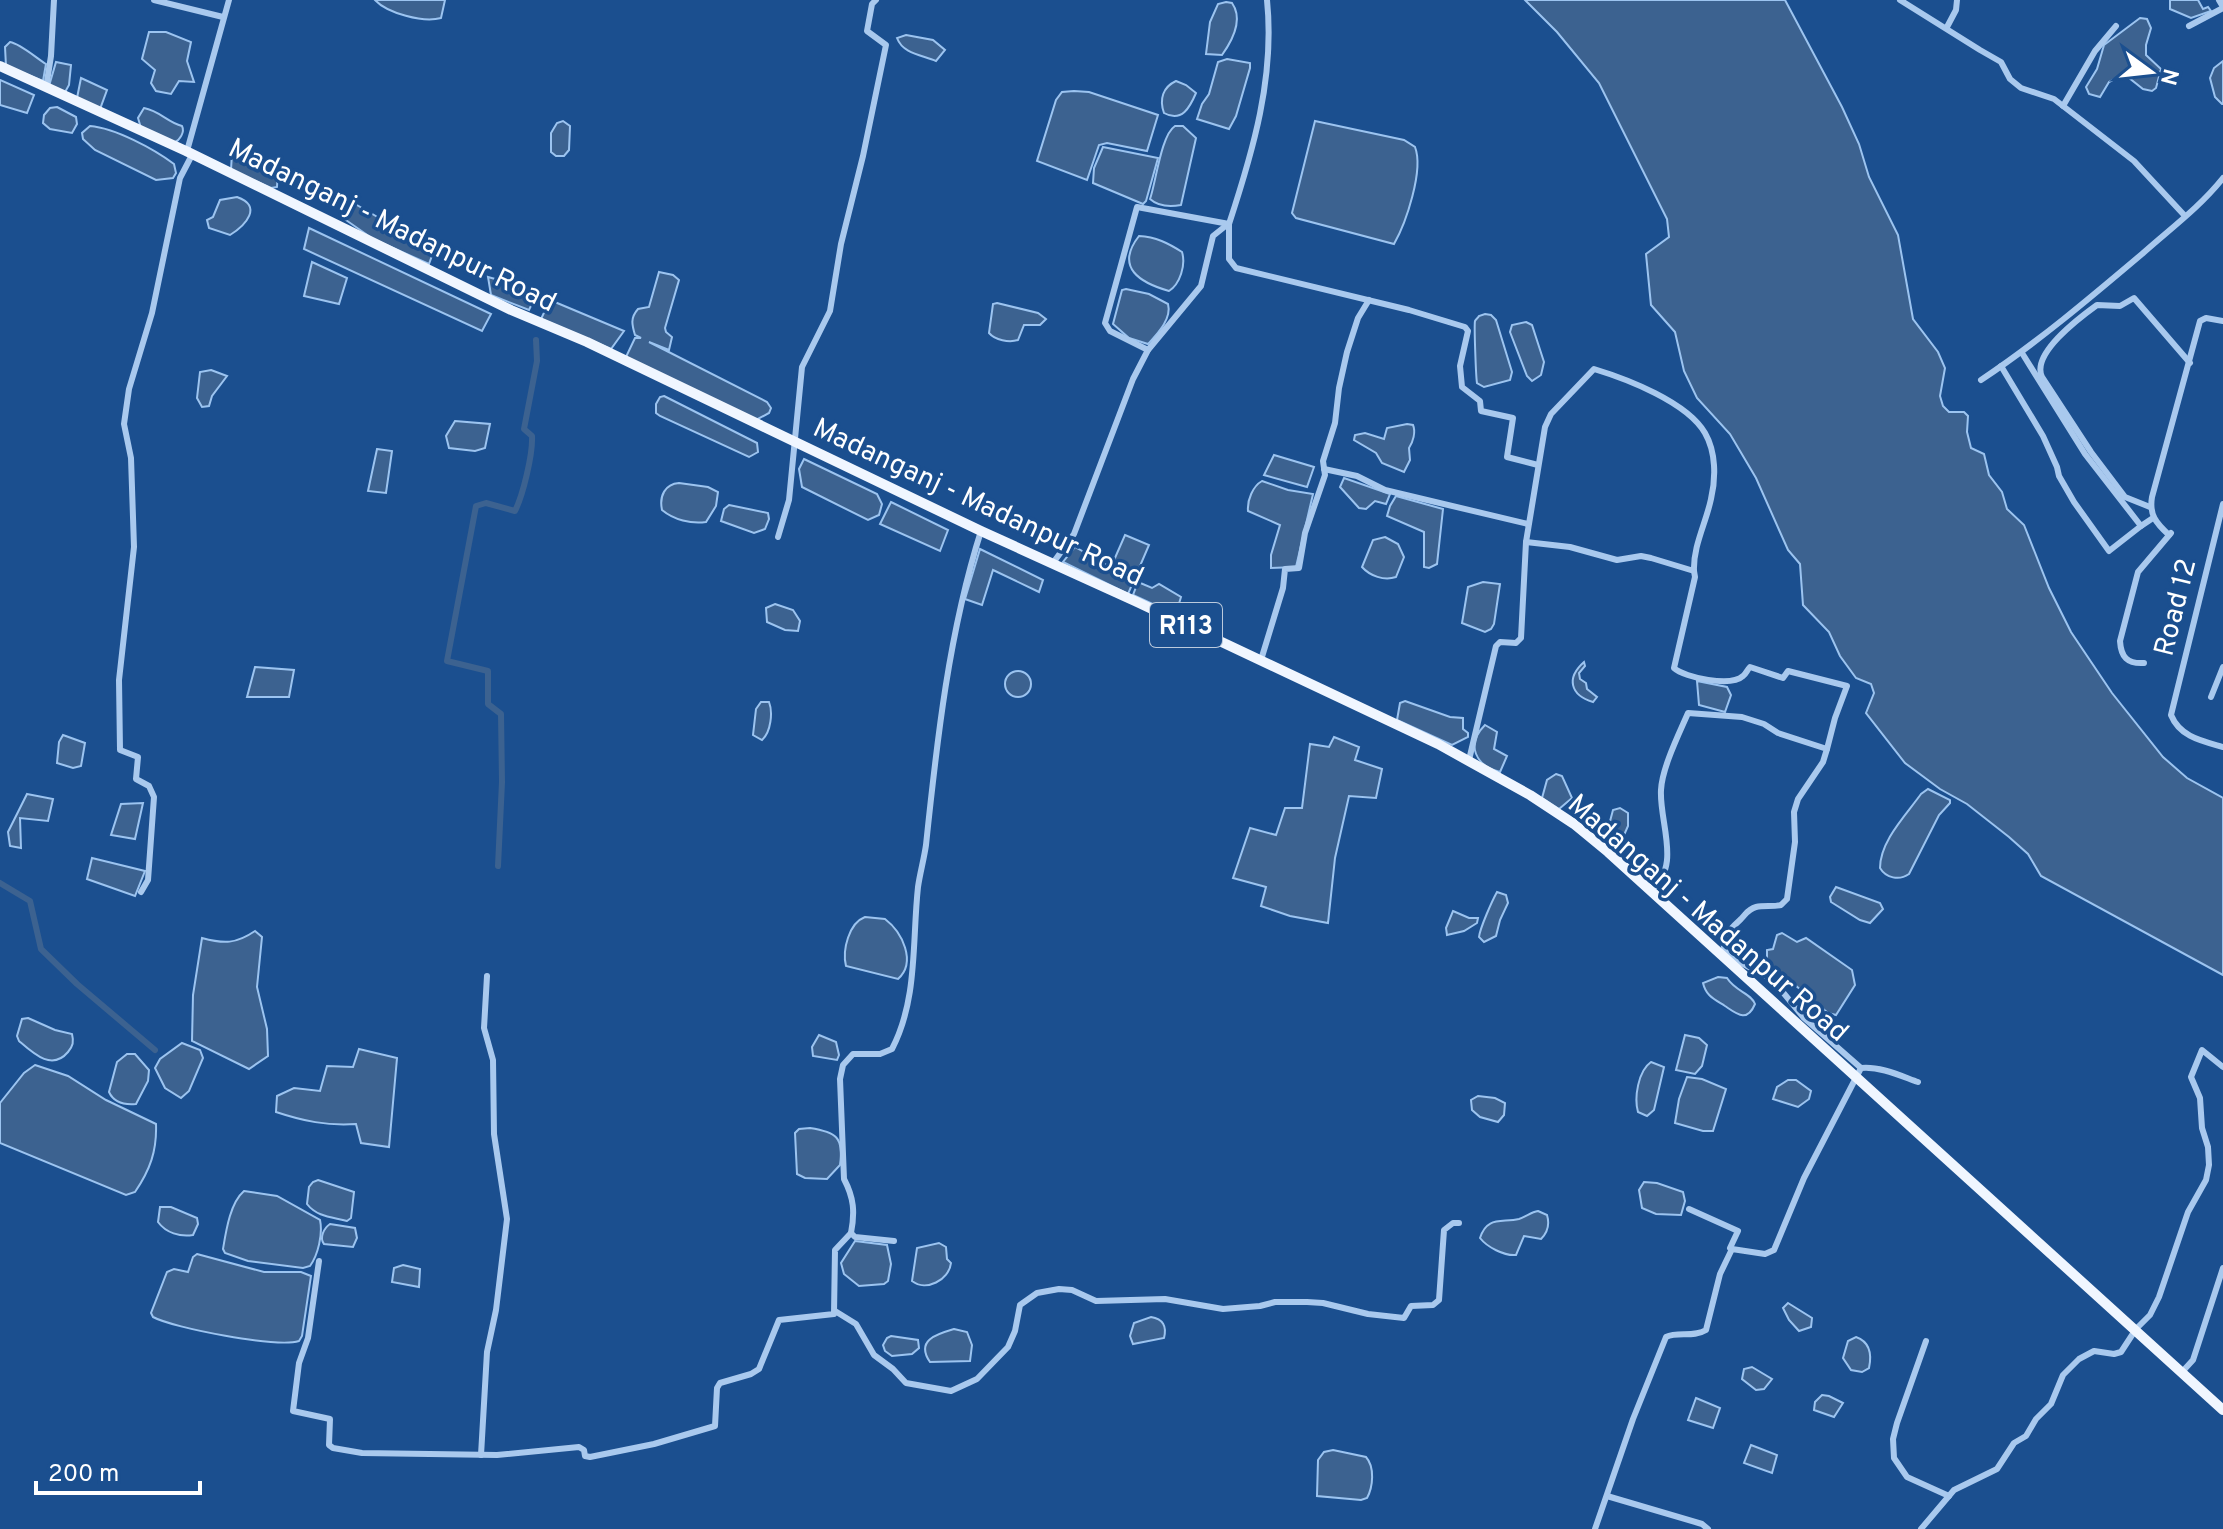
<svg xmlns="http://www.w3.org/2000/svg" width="2223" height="1529" font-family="Overpass,sans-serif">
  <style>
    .water { fill: #3c6290; stroke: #9cc4f0; stroke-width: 2 }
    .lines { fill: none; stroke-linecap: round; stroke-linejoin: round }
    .canal { stroke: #3c6290; stroke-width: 6 }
    .minor { stroke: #a9c9ee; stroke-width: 6 }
    .tertiary { stroke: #a9c9ee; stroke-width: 8 }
    .primary { stroke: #f0f6ff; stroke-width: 10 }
    .labels { text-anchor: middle; stroke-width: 7; stroke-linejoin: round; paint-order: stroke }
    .shield { fill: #1b4f8f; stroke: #bbcadd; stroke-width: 2 }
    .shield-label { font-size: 26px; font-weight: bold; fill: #fff }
    .street-label { font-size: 28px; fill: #fff; stroke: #1b4f8f }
  </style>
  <rect width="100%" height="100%" fill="#1b4f8f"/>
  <g class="water">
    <path d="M375,0H445L441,18C423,23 387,13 375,0Z"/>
    <polygon points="1525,0 1785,0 1842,107 1859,144 1869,177 1898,235 1913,319 1938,352 1945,368 1940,396 1943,406 1949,412 1964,412 1968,416 1967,432 1971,448 1984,454 1989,475 2002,492 2007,509 2024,525 2049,588 2071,632 2112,693 2163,757 2187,778 2223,798 2223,975 2041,876 2028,854 2009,837 1967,804 1940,789 1905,763 1866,713 1874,693 1871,684 1856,678 1840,656 1829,632 1803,605 1800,564 1788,550 1756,478 1730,434 1697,398 1684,371 1675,332 1651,305 1646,254 1669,237 1667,219 1599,83 1557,32"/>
    <polygon points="2170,0 2198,0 2203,9 2208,7 2211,11 2191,18 2170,9"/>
    <path d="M1226,2L1232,3C1244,20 1232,41 1222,55L1206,54L1210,22L1218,4Z"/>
    <polygon points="2140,18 2147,19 2151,28 2146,45 2146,55 2161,69 2156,88 2152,91 2143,89 2124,74 2109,82 2100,97 2089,94 2086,87 2097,69 2104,45"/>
    <polygon points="149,32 166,32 191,42 187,61 194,82 179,81 171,94 156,91 151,83 155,70 142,59"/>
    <path d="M906,35L933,40L945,50L936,61C922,55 903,54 897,38Z"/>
    <path d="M10,42C21,44 36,58 46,64L43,81L6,66L5,47Z"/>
    <polygon points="1227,59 1250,63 1250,68 1236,116 1229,129 1197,119 1202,104 1209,94 1218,62"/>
    <polygon points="2223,61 2223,104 2222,104 2215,97 2210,78 2214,68"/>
    <polygon points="56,62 71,65 69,85 64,94 49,86"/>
    <polygon points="81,78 107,90 100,109 77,98"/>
    <polygon points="0,80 34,95 27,113 0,105"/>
    <path d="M1176,81L1186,85L1196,93C1190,107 1182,123 1164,113C1159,99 1163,87 1176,81Z"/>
    <polygon points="1074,91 1089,92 1158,115 1147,151 1107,143 1099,145 1087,180 1037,161 1056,100 1062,92"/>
    <polygon points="57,107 76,117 77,124 72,133 50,129 43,123 44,115 50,108"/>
    <path d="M144,108C160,111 167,122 182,126C185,132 180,140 174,143L141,128L138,118Z"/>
    <polygon points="563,121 570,126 569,150 564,156 556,156 551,152 551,133 557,123"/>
    <path d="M1315,121L1404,140L1415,147C1424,170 1406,223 1394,244L1296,218L1292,213Z"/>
    <path d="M90,126C115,128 154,149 174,164L176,173L173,178L156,180L95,150L83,139L82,133Z"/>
    <path d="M1175,126H1183L1196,138L1181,205C1170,207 1159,207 1150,199C1156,182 1161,135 1175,126Z"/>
    <polygon points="1103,147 1158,158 1146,201 1143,204 1093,183 1094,168"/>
    <polygon points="236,150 278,169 277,187 271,188 231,170 232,153"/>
    <path d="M237,197C263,206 246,225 230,235L209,228L207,220L213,217L220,200Z"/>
    <polygon points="350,201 434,250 429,264 373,239 343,218"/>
    <polygon points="309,228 491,314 482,331 304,249"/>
    <path d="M1139,236C1156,237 1168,243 1182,252C1186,265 1180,284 1169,291C1141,283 1114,268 1139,236Z"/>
    <polygon points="312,262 347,278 339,304 304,296"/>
    <path d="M659,272L673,275L679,280L665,328L666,332L672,337L669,350L649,342L767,402L771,408L769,413L756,420L625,359L635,338H641L635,335C632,325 630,318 638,309L649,307Z"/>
    <polygon points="488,277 538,291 529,310 491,295"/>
    <path d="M1126,289L1149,294L1168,304C1172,319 1157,334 1148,344L1129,338L1113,324L1122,290Z"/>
    <polygon points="550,300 624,331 611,349 541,319"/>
    <path d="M997,303L1038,313L1046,319L1040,325H1024L1018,340C1009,343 995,340 989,333L993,304Z"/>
    <path d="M1485,314L1491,315L1496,320L1512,372L1510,380L1484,387L1477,383C1476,378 1474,326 1475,321C1476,319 1478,318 1479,316Z"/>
    <polygon points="1526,322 1532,325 1544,362 1541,375 1532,381 1527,376 1510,332 1512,325"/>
    <polygon points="211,370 227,376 212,396 209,406 202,407 197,398 200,372"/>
    <polygon points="664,396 757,443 758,452 749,457 660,416 656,413 656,404 660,397"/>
    <polygon points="455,421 490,424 485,448 475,451 449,448 446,436"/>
    <path d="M1407,424L1413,425C1416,432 1413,442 1409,448L1410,460L1404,472L1382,463L1376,453L1354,440L1355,435L1365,433L1384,439L1387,428Z"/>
    <polygon points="377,449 392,451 386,493 368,491"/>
    <polygon points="1274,455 1314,467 1307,487 1264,475"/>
    <polygon points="804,459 877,494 882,504 879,515 868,520 802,487 799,469"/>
    <polygon points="1344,478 1390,494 1386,504 1375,501 1366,509 1359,508 1340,487"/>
    <path d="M1262,481L1288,490L1313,494L1296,567L1271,568V555L1280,525L1248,511C1247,500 1253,486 1262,481Z"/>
    <path d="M679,483L708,487L718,492L716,506L706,522C691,524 674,520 662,510C659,496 665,484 679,483Z"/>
    <polygon points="1396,496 1443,509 1437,564 1429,568 1424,567 1424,532 1387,516 1390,506"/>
    <polygon points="891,502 948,530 940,551 880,524"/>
    <polygon points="729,505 768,513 769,519 765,529 754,533 721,521 724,509"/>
    <polygon points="1125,535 1149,545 1128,594 1063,562 1075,547 1111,567"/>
    <path d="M1385,537L1398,544L1404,557L1396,577C1384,581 1370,576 1362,567L1373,540Z"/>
    <polygon points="980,549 1043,580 1039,592 993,570 982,605 965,599"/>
    <polygon points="1138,582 1152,588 1159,584 1181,597 1177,610 1170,612 1133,595"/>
    <polygon points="1483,582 1500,584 1494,624 1491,629 1485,632 1462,623 1468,587"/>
    <polygon points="775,604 793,610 800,621 798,631 785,630 767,622 766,608"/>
    <path d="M1584,662L1585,666L1579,673L1580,679L1586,683L1587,689L1597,697L1593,702C1570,695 1566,678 1584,662Z"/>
    <polygon points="255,667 294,670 289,697 247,697"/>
    <circle cx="1018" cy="684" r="13"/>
    <polygon points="1697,681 1727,687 1731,695 1725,712 1699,705"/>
    <polygon points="1405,701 1450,717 1463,718 1463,729 1468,733 1468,737 1452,745 1397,720 1400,703"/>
    <path d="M761,702H769C773,712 771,732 762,740L753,735L756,709Z"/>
    <path d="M1485,725L1497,732L1494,749L1507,756L1500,772C1476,766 1465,745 1485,725Z"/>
    <polygon points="63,735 85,743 81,766 73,768 57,763 59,742"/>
    <polygon points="1334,737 1359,747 1355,760 1382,769 1376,798 1349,796 1335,858 1328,923 1290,916 1261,906 1266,887 1233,878 1250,828 1276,835 1285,808 1302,808 1310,744 1329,747"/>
    <polygon points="1556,774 1562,776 1572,798 1559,809 1542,798 1547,780"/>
    <path d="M1928,789L1950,800V803L1939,815L1909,874C1899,881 1886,878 1880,868C1880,841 1906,815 1921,794Z"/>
    <polygon points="27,794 53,799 48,821 20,818 21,848 10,846 8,832"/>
    <polygon points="143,803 135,839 111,835 121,804"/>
    <polygon points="1620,808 1628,813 1628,826 1621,842 1614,844 1604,839 1602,834 1609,825 1613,810"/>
    <polygon points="92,858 145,871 135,896 87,879"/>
    <polygon points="1836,887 1880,903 1883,909 1870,923 1860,920 1831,902 1830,897"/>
    <path d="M1497,892L1506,895L1508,903L1500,920L1496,936L1484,942L1479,937C1480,928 1492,901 1497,892Z"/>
    <polygon points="1453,911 1469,918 1478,918 1477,923 1464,931 1447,935 1446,928"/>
    <path d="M865,917L885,919C902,932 917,962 898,979L846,966C842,950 849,923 865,917Z"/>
    <path d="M255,931L262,937L257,987L267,1029L268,1056L249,1069L192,1041L193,995L202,938C224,944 236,944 255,931Z"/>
    <polygon points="1782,933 1797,942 1806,938 1852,970 1855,985 1836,1015 1828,1013 1795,985 1767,966 1767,950 1773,949 1777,935"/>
    <path d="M1718,977L1727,978C1736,992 1751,993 1755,1004C1747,1023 1737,1014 1725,1006C1714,999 1706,996 1703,983Z"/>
    <path d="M28,1018L55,1030L72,1034C74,1042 73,1046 68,1052C52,1071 34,1054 19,1041L17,1036L22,1019Z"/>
    <polygon points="819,1035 836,1042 839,1055 837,1060 813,1056 812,1047"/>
    <polygon points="1685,1035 1699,1038 1707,1045 1702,1066 1695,1074 1676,1070"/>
    <polygon points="182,1043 200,1050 203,1058 189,1091 181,1098 165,1088 155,1068 160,1059"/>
    <path d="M359,1049L397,1058L389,1147L361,1143L356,1124C327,1126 303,1121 276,1112L277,1096L294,1088L320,1091L327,1066L353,1067Z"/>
    <path d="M127,1054H135L149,1070L148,1081L136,1104C125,1105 114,1103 109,1092L117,1062Z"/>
    <path d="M1651,1062L1664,1067L1654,1110L1647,1116L1638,1112C1634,1098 1638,1071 1651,1062Z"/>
    <path d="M35,1065L68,1076L106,1100L156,1124C157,1151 150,1170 135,1192L126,1195L0,1143V1103L24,1073Z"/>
    <polygon points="1687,1077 1702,1079 1726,1089 1713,1131 1703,1131 1675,1123 1679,1099"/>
    <polygon points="1788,1080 1796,1080 1811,1091 1809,1099 1798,1107 1773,1099 1777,1087"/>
    <polygon points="1478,1096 1495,1098 1505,1103 1504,1115 1498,1122 1480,1117 1472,1110 1471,1100"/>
    <path d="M810,1128C836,1132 844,1137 840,1165L827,1179L805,1178L797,1174L795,1133L799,1129Z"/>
    <path d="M318,1180L354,1192L351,1218L347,1221C332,1217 317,1217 307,1204L309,1187L313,1182Z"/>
    <polygon points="1644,1182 1657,1183 1683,1192 1685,1201 1681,1215 1656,1214 1642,1208 1639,1190"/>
    <path d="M244,1191L277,1196L320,1220C323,1234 318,1255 310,1266L303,1268L248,1261L225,1253L223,1249C226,1231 230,1203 244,1191Z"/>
    <path d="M160,1207H171L197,1218L198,1224L193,1235C180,1237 166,1233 158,1222Z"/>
    <path d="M1538,1211L1547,1215C1550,1225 1548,1232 1541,1239L1524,1236L1516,1255C1504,1256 1487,1247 1480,1238C1487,1216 1501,1223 1519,1219C1526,1217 1531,1212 1538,1211Z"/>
    <path d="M330,1224L355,1228L357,1238L353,1247L324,1244C319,1238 324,1228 330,1224Z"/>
    <polygon points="855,1241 887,1245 891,1264 888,1281 884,1284 859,1286 844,1274 841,1263"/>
    <path d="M939,1243L946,1247L947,1259L951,1263C949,1280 926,1292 912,1281L917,1248Z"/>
    <path d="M197,1254L264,1272H301L311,1276L302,1336L299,1341C277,1348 173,1328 153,1317L151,1313L167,1272L174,1269L188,1272L193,1257Z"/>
    <polygon points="403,1265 420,1269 419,1287 392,1282 394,1268"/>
    <polygon points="1788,1303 1812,1318 1811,1327 1799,1331 1789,1320 1783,1308"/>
    <path d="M1151,1317C1163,1319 1167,1326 1164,1338L1133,1344L1130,1336L1134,1323Z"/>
    <path d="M954,1329L967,1332L972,1345L970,1361L930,1362C915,1340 937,1334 954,1329Z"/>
    <polygon points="891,1336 918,1340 919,1348 912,1354 892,1356 885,1351 883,1345 887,1338"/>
    <path d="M1856,1337C1870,1342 1872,1354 1869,1368L1862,1372L1851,1370L1843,1358L1848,1341Z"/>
    <polygon points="1752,1367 1772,1379 1764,1389 1756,1390 1742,1379 1744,1369"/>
    <polygon points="1822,1395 1829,1396 1843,1403 1834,1417 1814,1410 1815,1402"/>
    <polygon points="1696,1398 1720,1408 1713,1428 1688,1420"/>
    <polygon points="1751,1445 1777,1455 1772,1473 1744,1463"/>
    <path d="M1333,1450L1366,1457C1375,1467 1373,1487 1367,1498L1361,1500L1317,1496L1318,1460L1324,1452Z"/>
  </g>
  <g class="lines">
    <g class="canal">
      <path d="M498,866L502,782L501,714L488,704V671L447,661L476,506L486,503L515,511C523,495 533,454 532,436L524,429L537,361L536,340"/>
      <polyline points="0,883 30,901 41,949 77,984 155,1050"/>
    </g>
    <g class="minor">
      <polyline points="154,0 223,17"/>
      <polyline points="1900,0 1980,50 2001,62 2010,79 2021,88 2054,99 2134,161 2185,216"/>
      <polyline points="2189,26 2223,8"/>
      <polyline points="1947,27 1956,10 1957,0"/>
      <polyline points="46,88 51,56 54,0"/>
      <polyline points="2063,106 2095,51 2116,26"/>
      <polyline points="187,151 229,0"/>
      <polyline points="1229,224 1229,259 1236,268 1409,310 1465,327 1468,331 1460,366 1462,387 1480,401 1481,411 1513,418 1507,457 1538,465"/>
      <path d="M1148,350L1110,331L1105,323L1137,207L1229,224C1253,151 1275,77 1267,0"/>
      <polyline points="2022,353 2085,454 2141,526 2153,518"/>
      <polyline points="2001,366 2043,436 2057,467 2059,476 2074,502 2109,551 2141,526"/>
      <path d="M1981,380C2038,342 2090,298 2142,254C2170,229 2200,207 2223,178"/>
      <polyline points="1324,469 1357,476 1385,490 1528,524"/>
      <path d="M2223,504L2171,715C2180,737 2202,741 2223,747"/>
      <path d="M2150,507L2125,497L2091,452L2042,377C2031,354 2079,318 2097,305L2120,306L2134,298L2190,363"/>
      <path d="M2169,535C2156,523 2149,515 2152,497L2200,321L2206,318L2223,321"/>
      <polyline points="778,537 789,500 802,367 830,311 841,244 863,156 886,45 867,31 872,4 876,0"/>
      <path d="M1526,542L1570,547L1617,560L1641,556L1651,558L1694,571L1695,577L1674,668C1685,678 1731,687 1743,676C1746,674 1747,670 1750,667L1783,678L1788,671L1847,686L1835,718L1827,749"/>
      <polyline points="1053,563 1074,534 1133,379 1148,350 1201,286 1213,236 1228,224"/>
      <polyline points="1261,660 1283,588 1285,569 1299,568 1305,533 1325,475 1323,461 1335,423 1339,388 1347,352 1358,318 1369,300"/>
      <path d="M2144,663C2127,664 2121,657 2120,641L2138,572L2171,533"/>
      <polyline points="2211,697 2223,667"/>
      <path d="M1469,760L1496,646L1500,642L1516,643L1521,638L1526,542L1545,427L1551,414L1594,369C1627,379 1687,402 1705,433C1716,452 1716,478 1711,499C1706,523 1693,546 1694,571"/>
      <path d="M1649,891C1683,868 1659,823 1661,790C1662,768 1679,734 1688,713L1742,717L1764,724L1778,733L1827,749L1823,762L1798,799L1794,812L1795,842L1787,899L1781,905C1773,907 1764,905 1756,907C1748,909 1746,914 1741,919C1729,930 1717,940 1728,956L1772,979L1804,1018L1861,1068"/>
      <polyline points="141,892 148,880 154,797 149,786 136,779 138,757 120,750 119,680 134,547 131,458 124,424 129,389 152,313 180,178 192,155"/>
      <polyline points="1689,1209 1738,1231 1730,1248"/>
      <path d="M894,1241L855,1237L851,1233C855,1212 854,1198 844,1179L840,1079L843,1065L853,1054H880L892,1049C918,999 912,942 918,887C920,873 924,859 926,845C937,740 949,632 981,531"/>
      <polyline points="319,1261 308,1338 299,1363 293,1411 330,1419 329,1445 333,1448 362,1453 497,1455 579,1447 584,1450 585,1456 590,1457 654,1444 715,1426 717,1388 720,1383 751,1374 759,1369 779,1320 834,1314 835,1250 851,1233"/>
      <polyline points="835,1311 856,1324 874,1355 893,1369 906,1383 951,1391 977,1379 1008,1347 1015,1331 1020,1305 1037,1293 1059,1289 1072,1290 1096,1301 1165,1299 1223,1309 1260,1306 1275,1302 1307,1302 1323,1303 1368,1314 1404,1318 1411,1306 1433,1305 1439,1300 1444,1230 1453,1223 1459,1223"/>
      <polyline points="1926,1341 1897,1423 1893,1439 1894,1458 1907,1477 1949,1496"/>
      <polyline points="2182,1372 2193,1360 2223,1268"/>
      <polyline points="481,1455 487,1352 496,1310 507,1219 494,1134 493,1060 484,1028 487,976"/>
      <polyline points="1607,1496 1702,1524 1708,1529"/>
      <path d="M1595,1529L1633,1419L1666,1337C1678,1331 1693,1338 1706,1330L1720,1274L1732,1249L1765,1254L1774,1250L1804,1178L1861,1068C1880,1066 1901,1076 1918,1082"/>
      <polyline points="1921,1529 1954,1490 1997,1469 2014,1443 2026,1436 2036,1419 2051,1404 2063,1375 2079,1359 2094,1351 2114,1354 2121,1352 2136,1329 2150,1315 2159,1297 2188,1212 2206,1180 2209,1165 2208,1147 2202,1128 2200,1098 2191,1077 2202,1050 2223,1067"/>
    </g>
    <polyline class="tertiary" points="2220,0 2223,5"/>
    <polyline class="primary" points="0,66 186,151 511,310 587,342 981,531 1137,602 1438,744 1530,795 1574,824 1608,852 2223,1410"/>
  </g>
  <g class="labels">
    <rect class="shield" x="1150" y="603" width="72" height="44" rx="6"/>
    <g class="shield-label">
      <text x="1186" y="634">R113</text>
    </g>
    <g class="street-label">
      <text transform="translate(393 224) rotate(26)" y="10">Madanganj - Madanpur Road</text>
      <text transform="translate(979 501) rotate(25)" y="10">Madanganj - Madanpur Road</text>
      <text transform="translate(2174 607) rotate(-76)" y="10">Road 12</text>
      <text transform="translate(1709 917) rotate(41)" y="10">Madanganj - Madanpur Road</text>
    </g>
  </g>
  <g transform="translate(2151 72) rotate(105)" stroke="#1b4f8f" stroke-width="6" paint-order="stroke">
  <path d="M0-6L14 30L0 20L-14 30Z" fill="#ffffff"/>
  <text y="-12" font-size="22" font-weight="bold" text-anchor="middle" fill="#ffffff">N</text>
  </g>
  <path d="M36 1481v12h164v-12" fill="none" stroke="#ffffff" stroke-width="4"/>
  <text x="48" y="1481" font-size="24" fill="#ffffff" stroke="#1b4f8f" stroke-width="6" paint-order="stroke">200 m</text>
</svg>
